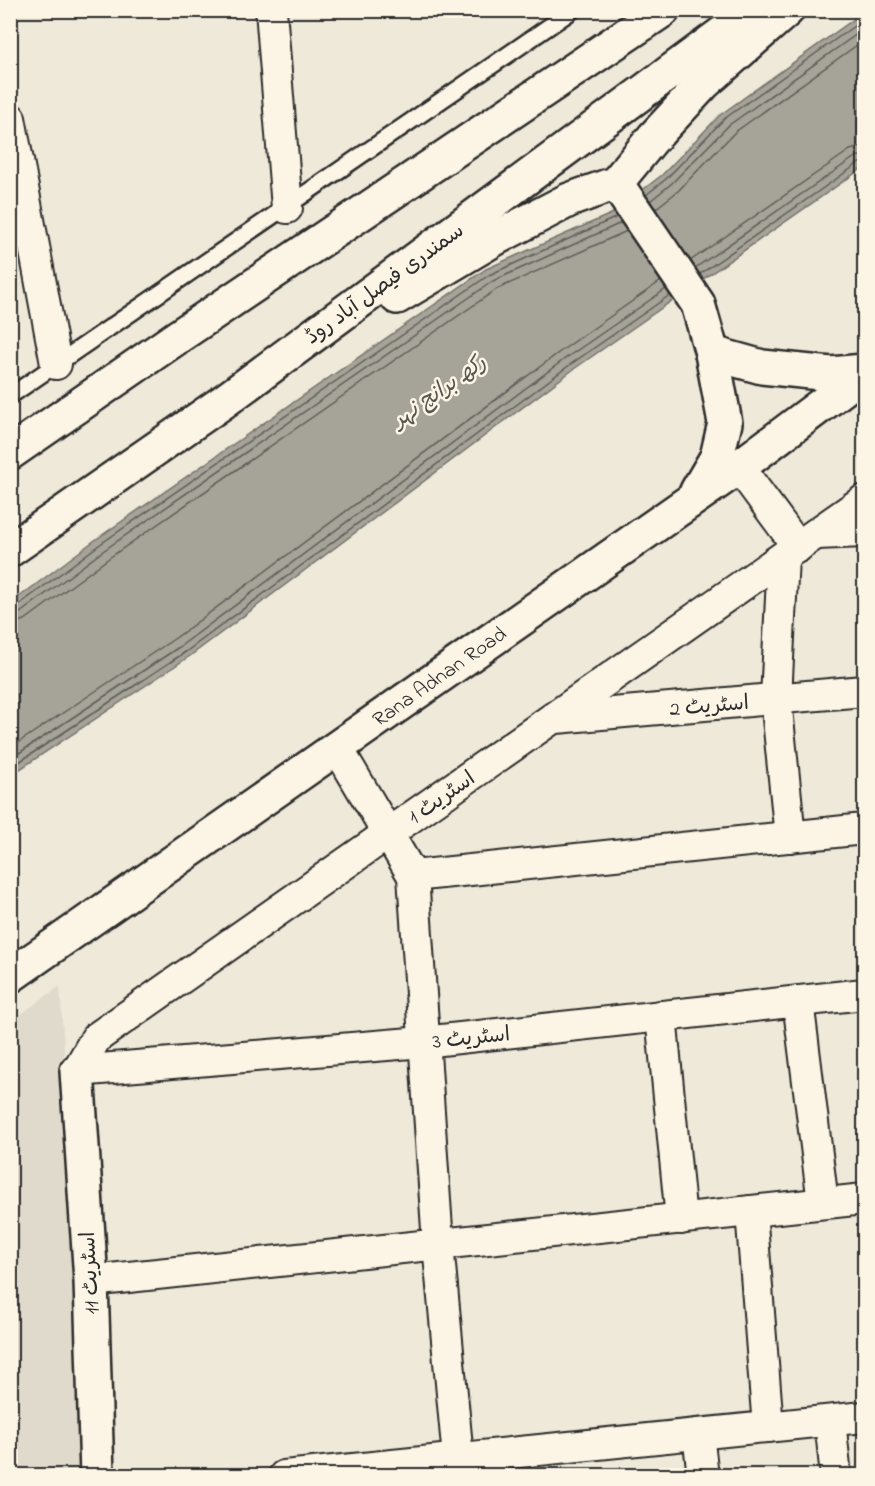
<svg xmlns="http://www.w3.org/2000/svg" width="875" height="1486" font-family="'Indie Flower','Playpen Sans Arabic',sans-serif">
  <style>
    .built { fill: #e0dacc }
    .water { fill: #a6a399; stroke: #75736d; stroke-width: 1.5 }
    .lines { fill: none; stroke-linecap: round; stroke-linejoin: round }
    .shore { stroke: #5c5b57; stroke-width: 1.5 }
    .lane-casing { stroke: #2b2b2b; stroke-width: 20 }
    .street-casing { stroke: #2b2b2b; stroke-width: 34 }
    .secondary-casing { stroke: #2b2b2b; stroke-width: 38 }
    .highway-casing { stroke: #2b2b2b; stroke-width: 38 }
    .lane { stroke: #fcf5e5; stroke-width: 15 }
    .street { stroke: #fcf5e5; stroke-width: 30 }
    .secondary { stroke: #fcf5e5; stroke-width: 33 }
    .highway { stroke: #fcf5e5; stroke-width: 33 }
    .labels { text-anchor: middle; stroke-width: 5; stroke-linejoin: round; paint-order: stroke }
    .street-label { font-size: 21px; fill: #2b2b2b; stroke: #fcf5e5 }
    .water-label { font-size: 22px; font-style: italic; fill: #565552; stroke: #fcf5e5 }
  </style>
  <rect width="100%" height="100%" fill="#efe9da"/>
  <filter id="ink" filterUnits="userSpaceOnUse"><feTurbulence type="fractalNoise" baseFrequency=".0167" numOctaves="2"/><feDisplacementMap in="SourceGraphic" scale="12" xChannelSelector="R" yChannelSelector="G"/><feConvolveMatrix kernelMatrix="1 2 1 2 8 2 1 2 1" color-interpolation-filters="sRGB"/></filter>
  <g filter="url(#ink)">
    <polygon class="built" points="60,986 91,1473 61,1476 11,1475 10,1022"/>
    <polygon class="water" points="864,12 864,167 574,369 190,656 11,775 11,603 95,540 486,269 611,214 662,175 720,115"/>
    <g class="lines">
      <g class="shore">
        <polyline points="646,195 666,179 724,119 864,19"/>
        <polyline points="650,201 671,184 729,125 864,29"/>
        <polyline points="655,209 678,191 735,132 864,40"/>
        <polyline points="690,261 850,150 864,146"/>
        <polyline points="695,268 855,157 864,155"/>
        <polyline points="700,274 859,163 864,162"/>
        <polyline points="10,608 16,607 99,545 489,275 617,217"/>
        <polyline points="10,615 20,613 103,551 493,281 621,223"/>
        <polyline points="10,624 25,620 109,558 497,289 627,231"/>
        <polyline points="10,748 177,637 561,351 661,281"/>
        <polyline points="10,759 182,645 566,358 666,289"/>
        <polyline points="10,768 187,651 571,364 670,295"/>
      </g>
      <g class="lane-casing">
        <polyline id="lane" points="10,396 573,10"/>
      </g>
      <g class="street-casing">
        <g id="street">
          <polyline points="271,10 287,208"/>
          <polyline points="10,118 56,364"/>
          <polyline points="739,467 798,547"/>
          <polyline points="816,534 864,532"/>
          <polyline points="783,557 776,699 790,837"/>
          <polyline points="556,718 864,691"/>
          <polyline points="337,747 413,876 438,1244 458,1458"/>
          <polyline points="413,876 864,829"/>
          <polyline points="798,1001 823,1203"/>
          <polyline points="661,1016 681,1219"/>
          <polyline points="77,1071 96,1038 864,500"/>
          <polyline points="77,1071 423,1042 864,994"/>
          <polyline points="751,1211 768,1427"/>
          <polyline points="91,1281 864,1199"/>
          <polyline points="830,1421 836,1476"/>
          <polyline points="698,1434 703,1476"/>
          <polyline points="284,1476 864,1417"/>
        </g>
      </g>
      <g class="secondary-casing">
        <g id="secondary">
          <polyline points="616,183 698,304 712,353"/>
          <polyline points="697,491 717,457 725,423 712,353 762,367 831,374 864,371"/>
          <polyline points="10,976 739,467 864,373"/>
          <polyline points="77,1071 91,1281 97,1476"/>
        </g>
      </g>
      <g class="highway-casing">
        <g id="highway">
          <polyline points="397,297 496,238 569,200 616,183 653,138 704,83 787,10"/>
          <polyline points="10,453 179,336 663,10"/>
          <polyline points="10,550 223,402 754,10"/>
        </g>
      </g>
      <use href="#lane" class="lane"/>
      <use href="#street" class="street"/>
      <use href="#secondary" class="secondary"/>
      <use href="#highway" class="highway"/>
    </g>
  </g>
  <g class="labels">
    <g class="street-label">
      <text transform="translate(384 283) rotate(-36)" y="7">سمندری فیصل آباد روڈ</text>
      <text transform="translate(439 676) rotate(-35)" y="7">Rana Adnan Road</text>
      <text transform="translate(709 705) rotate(-5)" y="7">اسٹریٹ 2</text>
      <text transform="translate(441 797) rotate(-35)" y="7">اسٹریٹ 1</text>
      <text transform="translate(471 1037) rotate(-6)" y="7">اسٹریٹ 3</text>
      <text transform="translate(89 1273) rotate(-93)" y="7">اسٹریٹ 11</text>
    </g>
    <g class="water-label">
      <text transform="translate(438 390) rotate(-35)" y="8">رکھ برانچ نہر</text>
    </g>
  </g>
  <rect width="875" height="1486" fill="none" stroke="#fcf5e5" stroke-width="36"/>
  <rect x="18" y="18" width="839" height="1450" fill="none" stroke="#2b2b2b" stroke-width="2" filter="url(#ink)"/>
</svg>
